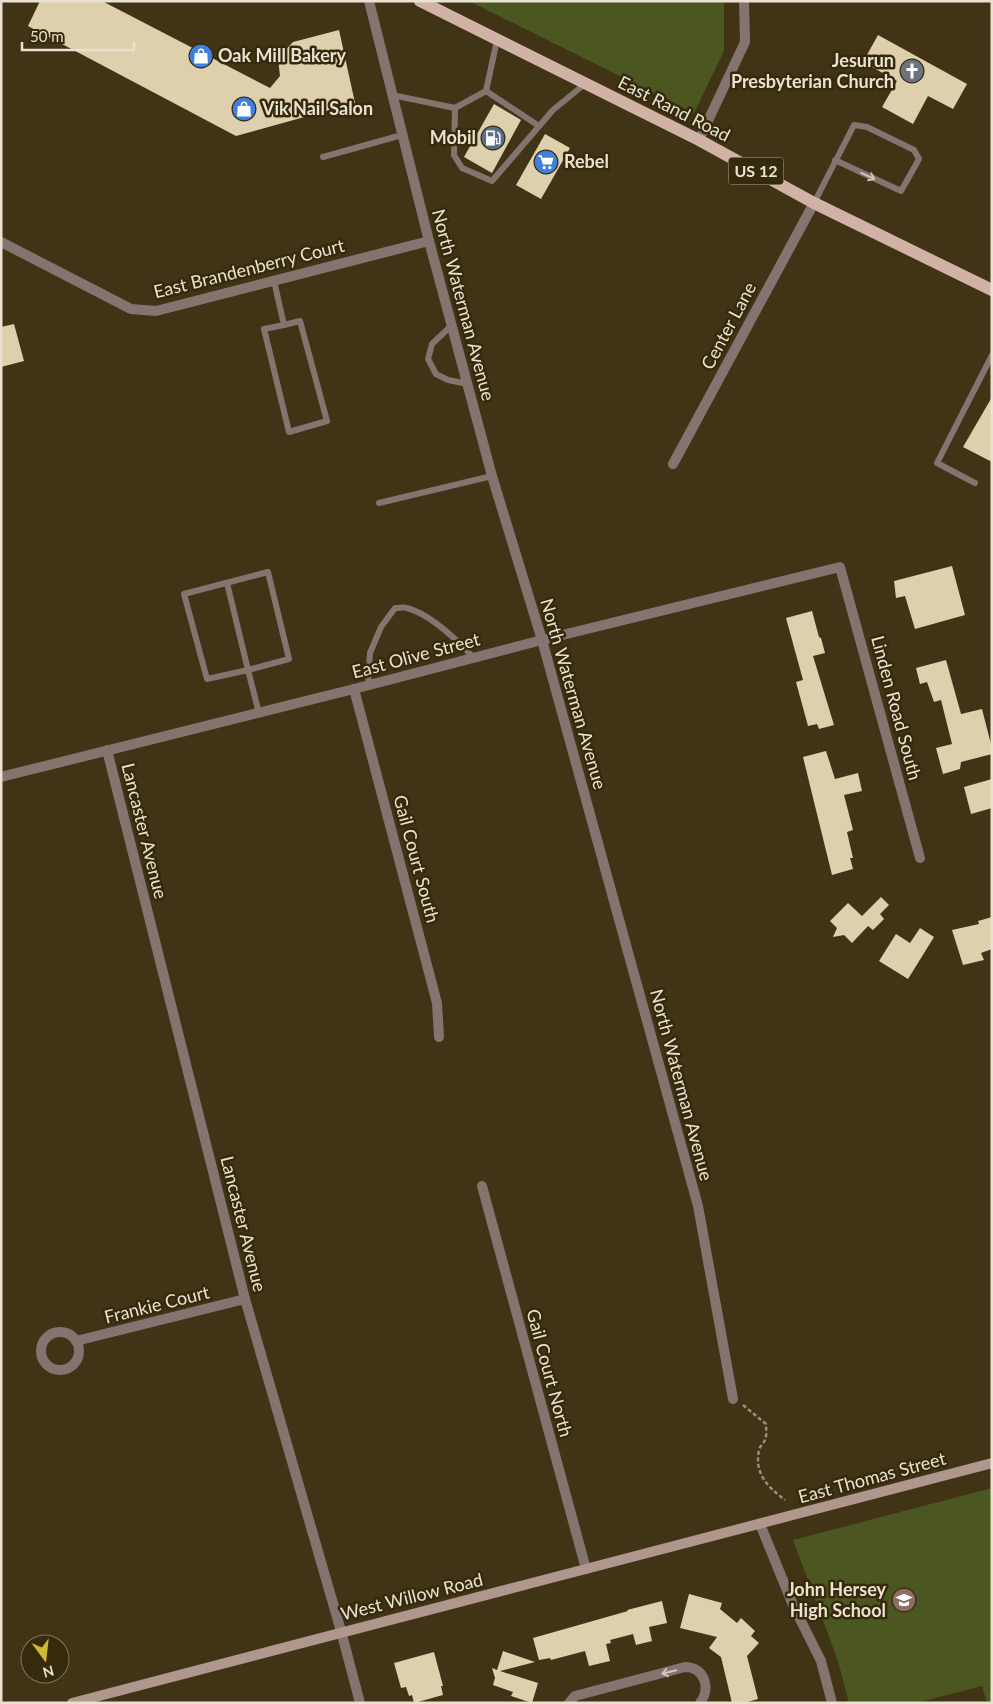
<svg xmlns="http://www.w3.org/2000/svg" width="993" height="1704" font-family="Lato,sans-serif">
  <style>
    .green { fill: #4b5621 }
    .building { fill: #decfad }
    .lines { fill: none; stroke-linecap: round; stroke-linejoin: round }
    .path { stroke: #9a9079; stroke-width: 2.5; stroke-dasharray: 4 2.5; stroke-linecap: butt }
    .lane { stroke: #84746f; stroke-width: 6 }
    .street { stroke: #84746f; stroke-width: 10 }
    .secondary { stroke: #b0978e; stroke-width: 10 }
    .primary { stroke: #d2b2a7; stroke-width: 12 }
    .oneway { stroke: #d0c6b8 }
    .labels { text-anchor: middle; stroke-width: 5; stroke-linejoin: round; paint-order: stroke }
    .shield { fill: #362a0c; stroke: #b3ab96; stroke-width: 1 }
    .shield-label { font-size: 16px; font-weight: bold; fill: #e9e2d1 }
    .poi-label { font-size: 18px; font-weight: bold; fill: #e9e2d1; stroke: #362a0c; text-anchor: start }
    .street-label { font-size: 18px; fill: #e9e2d1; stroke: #362a0c }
  </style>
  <rect width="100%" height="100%" fill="#413416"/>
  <g class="green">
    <polygon points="469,1 724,1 724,51 694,113"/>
    <polygon points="992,1488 992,1703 987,1703 982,1686 916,1703 849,1703 838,1661 793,1540"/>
  </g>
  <g class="building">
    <polygon points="40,1 102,1 270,88 280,76 278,58 293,42 339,30 355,103 236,136 28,26"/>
    <polygon points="878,35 967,84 953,109 928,96 913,124 882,107 897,81 863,62"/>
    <polygon points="494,104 521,120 492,173 464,157"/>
    <polygon points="545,134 570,148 541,199 516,185"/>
    <polygon points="14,324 24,361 1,367 1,327"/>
    <polygon points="992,397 992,462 963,447"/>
    <polygon points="952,566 965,615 915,629 905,596 896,598 894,581"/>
    <polygon points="812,611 819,637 821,638 825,653 813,656 834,725 819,729 817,724 808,726 796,682 803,680 786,618"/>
    <polygon points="946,660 961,714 982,709 992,748 992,754 961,762 960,769 943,774 936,748 952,744 941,700 934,702 927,682 920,684 916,668"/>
    <polygon points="826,751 835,779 858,773 862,791 844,795 853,830 847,832 853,858 850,858 853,869 832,875 803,757"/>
    <polygon points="992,779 992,808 971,814 964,787"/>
    <polygon points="881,897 889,905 880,914 884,919 873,930 868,926 852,943 844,935 833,937 837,928 830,921 848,903 862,916"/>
    <polygon points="992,917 992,949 981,953 984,960 963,965 952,930 979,924 978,921"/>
    <polygon points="920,928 934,937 908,979 879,961 896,934 910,943"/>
    <polygon points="689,1594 722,1603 720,1609 737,1623 741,1618 755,1631 751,1636 759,1643 747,1656 758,1699 744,1703 732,1703 721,1657 709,1648 717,1637 680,1628"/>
    <polygon points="662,1601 667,1623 649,1627 652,1641 636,1645 633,1634 610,1640 611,1643 606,1644 610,1661 589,1666 585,1651 551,1660 550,1658 539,1660 533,1638 628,1611 627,1610"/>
    <polygon points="503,1651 535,1662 500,1671 538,1683 532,1703 511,1696 513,1692 493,1685 495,1678 492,1668 497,1670"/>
    <polygon points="434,1652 443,1686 441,1686 443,1695 414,1703 412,1695 409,1696 406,1687 401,1688 394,1663"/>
  </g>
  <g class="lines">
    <path class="path" d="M743,1405L766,1424C766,1429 767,1435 765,1440C763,1444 760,1446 759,1450C754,1474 768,1487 785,1500"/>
    <g class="lane">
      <polyline points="486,91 539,126"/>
      <polyline points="392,95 455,108 454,155 462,168 492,181 553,110 586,83"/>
      <polyline points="455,108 486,91 497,40"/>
      <polyline points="323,157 402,135"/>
      <polyline points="814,203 854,125 867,127 914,150 919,159 901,191 835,160"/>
      <polyline points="274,281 284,325 300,321 327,421 289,432 264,329 284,325"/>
      <polyline points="452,325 432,344 428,359 436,374 448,380 468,384"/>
      <polyline points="975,483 937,463 992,355"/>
      <polyline points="379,503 492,476"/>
      <polyline points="227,583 248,670 207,679 184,594 268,572 289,659 248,670 259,713"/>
      <path d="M368,686L370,653L381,627L395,608C399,608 404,607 407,608C430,614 458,641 474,658"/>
    </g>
    <g class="street">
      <polyline points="369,1 429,241 492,476 542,640 698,1206 733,1399"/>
      <polyline points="699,140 745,42 744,1"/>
      <polyline points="1,242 131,309 156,311 429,241"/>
      <polyline points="673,464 814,203"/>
      <polyline points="354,689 437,1003 439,1037"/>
      <polyline points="107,750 245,1299 341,1631 360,1703"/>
      <polyline points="1,777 354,689 542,640 840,567 920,858"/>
      <polyline points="482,1186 586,1569"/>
      <circle cx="60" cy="1351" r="19"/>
      <polyline points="76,1341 245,1299"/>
      <polyline points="760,1524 793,1605 821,1661 832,1703"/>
      <path d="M569,1703L575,1696L685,1667C705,1667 711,1689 700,1703"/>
    </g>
    <path class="secondary" d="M72,1703C378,1621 686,1545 992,1463"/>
    <polyline class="primary" points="420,1 699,140 814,203 992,290"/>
  </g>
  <defs><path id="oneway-shaft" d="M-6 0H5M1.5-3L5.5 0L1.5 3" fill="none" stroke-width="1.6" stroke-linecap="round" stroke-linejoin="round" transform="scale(1.25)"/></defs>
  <g class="oneway">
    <use href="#oneway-shaft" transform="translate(868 176) rotate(25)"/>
    <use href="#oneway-shaft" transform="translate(669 1672) rotate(166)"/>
  </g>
  <defs>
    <g id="shop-disc" transform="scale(1.25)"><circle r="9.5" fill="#3f7fe0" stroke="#362a0c"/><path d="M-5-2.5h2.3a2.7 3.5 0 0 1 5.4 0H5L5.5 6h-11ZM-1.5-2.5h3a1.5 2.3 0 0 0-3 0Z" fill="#fff"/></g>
    <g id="church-disc" transform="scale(1.25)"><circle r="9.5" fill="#6b7280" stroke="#362a0c"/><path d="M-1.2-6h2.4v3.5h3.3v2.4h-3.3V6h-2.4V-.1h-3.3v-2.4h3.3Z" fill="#fff"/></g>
    <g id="fuel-disc" transform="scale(1.25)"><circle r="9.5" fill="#5c6f8a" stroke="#362a0c"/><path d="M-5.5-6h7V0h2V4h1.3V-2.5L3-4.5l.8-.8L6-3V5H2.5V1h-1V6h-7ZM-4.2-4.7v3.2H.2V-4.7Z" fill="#fff"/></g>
    <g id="supermarket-disc" transform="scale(1.25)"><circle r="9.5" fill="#3f7fe0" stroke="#362a0c"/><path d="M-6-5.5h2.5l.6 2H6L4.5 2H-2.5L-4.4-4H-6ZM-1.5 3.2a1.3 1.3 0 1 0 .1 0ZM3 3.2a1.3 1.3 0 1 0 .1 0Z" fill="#fff"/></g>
    <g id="school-disc" transform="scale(1.25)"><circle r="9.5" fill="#8d6e63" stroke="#362a0c"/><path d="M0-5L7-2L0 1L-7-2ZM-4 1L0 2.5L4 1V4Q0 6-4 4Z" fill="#fff"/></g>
  </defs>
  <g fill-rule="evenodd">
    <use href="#shop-disc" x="201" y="56"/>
    <use href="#church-disc" x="912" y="71"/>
    <use href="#shop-disc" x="244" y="109"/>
    <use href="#fuel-disc" x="493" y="138"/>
    <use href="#supermarket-disc" x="546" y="162"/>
    <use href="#school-disc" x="904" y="1600"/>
  </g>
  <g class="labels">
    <rect class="shield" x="728.5" y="157.5" width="55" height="27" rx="4"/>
    <g class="shield-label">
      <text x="756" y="177">US 12</text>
    </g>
    <g class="poi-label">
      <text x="218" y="62">Oak Mill Bakery</text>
      <text x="894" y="67" text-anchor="end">Jesurun<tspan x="894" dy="21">Presbyterian Church</tspan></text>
      <text x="262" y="115">Vik Nail Salon</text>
      <text x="476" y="144" text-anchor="end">Mobil</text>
      <text x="564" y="168">Rebel</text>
      <text x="886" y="1596" text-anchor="end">John Hersey<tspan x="886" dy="21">High School</tspan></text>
    </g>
    <g class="street-label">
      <text transform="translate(674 109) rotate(27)" y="6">East Rand Road</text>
      <text transform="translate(249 269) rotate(-14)" y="6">East Brandenberry Court</text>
      <text transform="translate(463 305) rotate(75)" y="6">North Waterman Avenue</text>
      <text transform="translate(729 326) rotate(-62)" y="6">Center Lane</text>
      <text transform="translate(416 656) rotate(-15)" y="6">East Olive Street</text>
      <text transform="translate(573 694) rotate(74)" y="6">North Waterman Avenue</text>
      <text transform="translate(896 708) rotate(75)" y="6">Linden Road South</text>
      <text transform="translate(144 831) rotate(76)" y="6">Lancaster Avenue</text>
      <text transform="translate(416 859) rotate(75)" y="6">Gail Court South</text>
      <text transform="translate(681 1085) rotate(75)" y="6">North Waterman Avenue</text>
      <text transform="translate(243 1224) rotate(76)" y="6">Lancaster Avenue</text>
      <text transform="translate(157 1305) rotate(-14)" y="6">Frankie Court</text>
      <text transform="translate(549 1373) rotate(75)" y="6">Gail Court North</text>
      <text transform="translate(872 1478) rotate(-15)" y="6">East Thomas Street</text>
      <text transform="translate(412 1597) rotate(-14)" y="6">West Willow Road</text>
    </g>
  </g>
  <rect width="993" height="1704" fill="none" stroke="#e9e2d1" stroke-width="5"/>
  <g transform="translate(45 1659) rotate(165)"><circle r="24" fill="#362a0c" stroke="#7e745b"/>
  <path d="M0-4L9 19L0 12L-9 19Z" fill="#d1b736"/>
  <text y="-8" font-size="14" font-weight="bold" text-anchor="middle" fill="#e9e2d1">N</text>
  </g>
  <path d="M22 42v8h112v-8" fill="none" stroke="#e9e2d1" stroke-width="2.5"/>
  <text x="30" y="42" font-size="15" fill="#e9e2d1" stroke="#362a0c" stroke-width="4" paint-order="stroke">50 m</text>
</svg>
